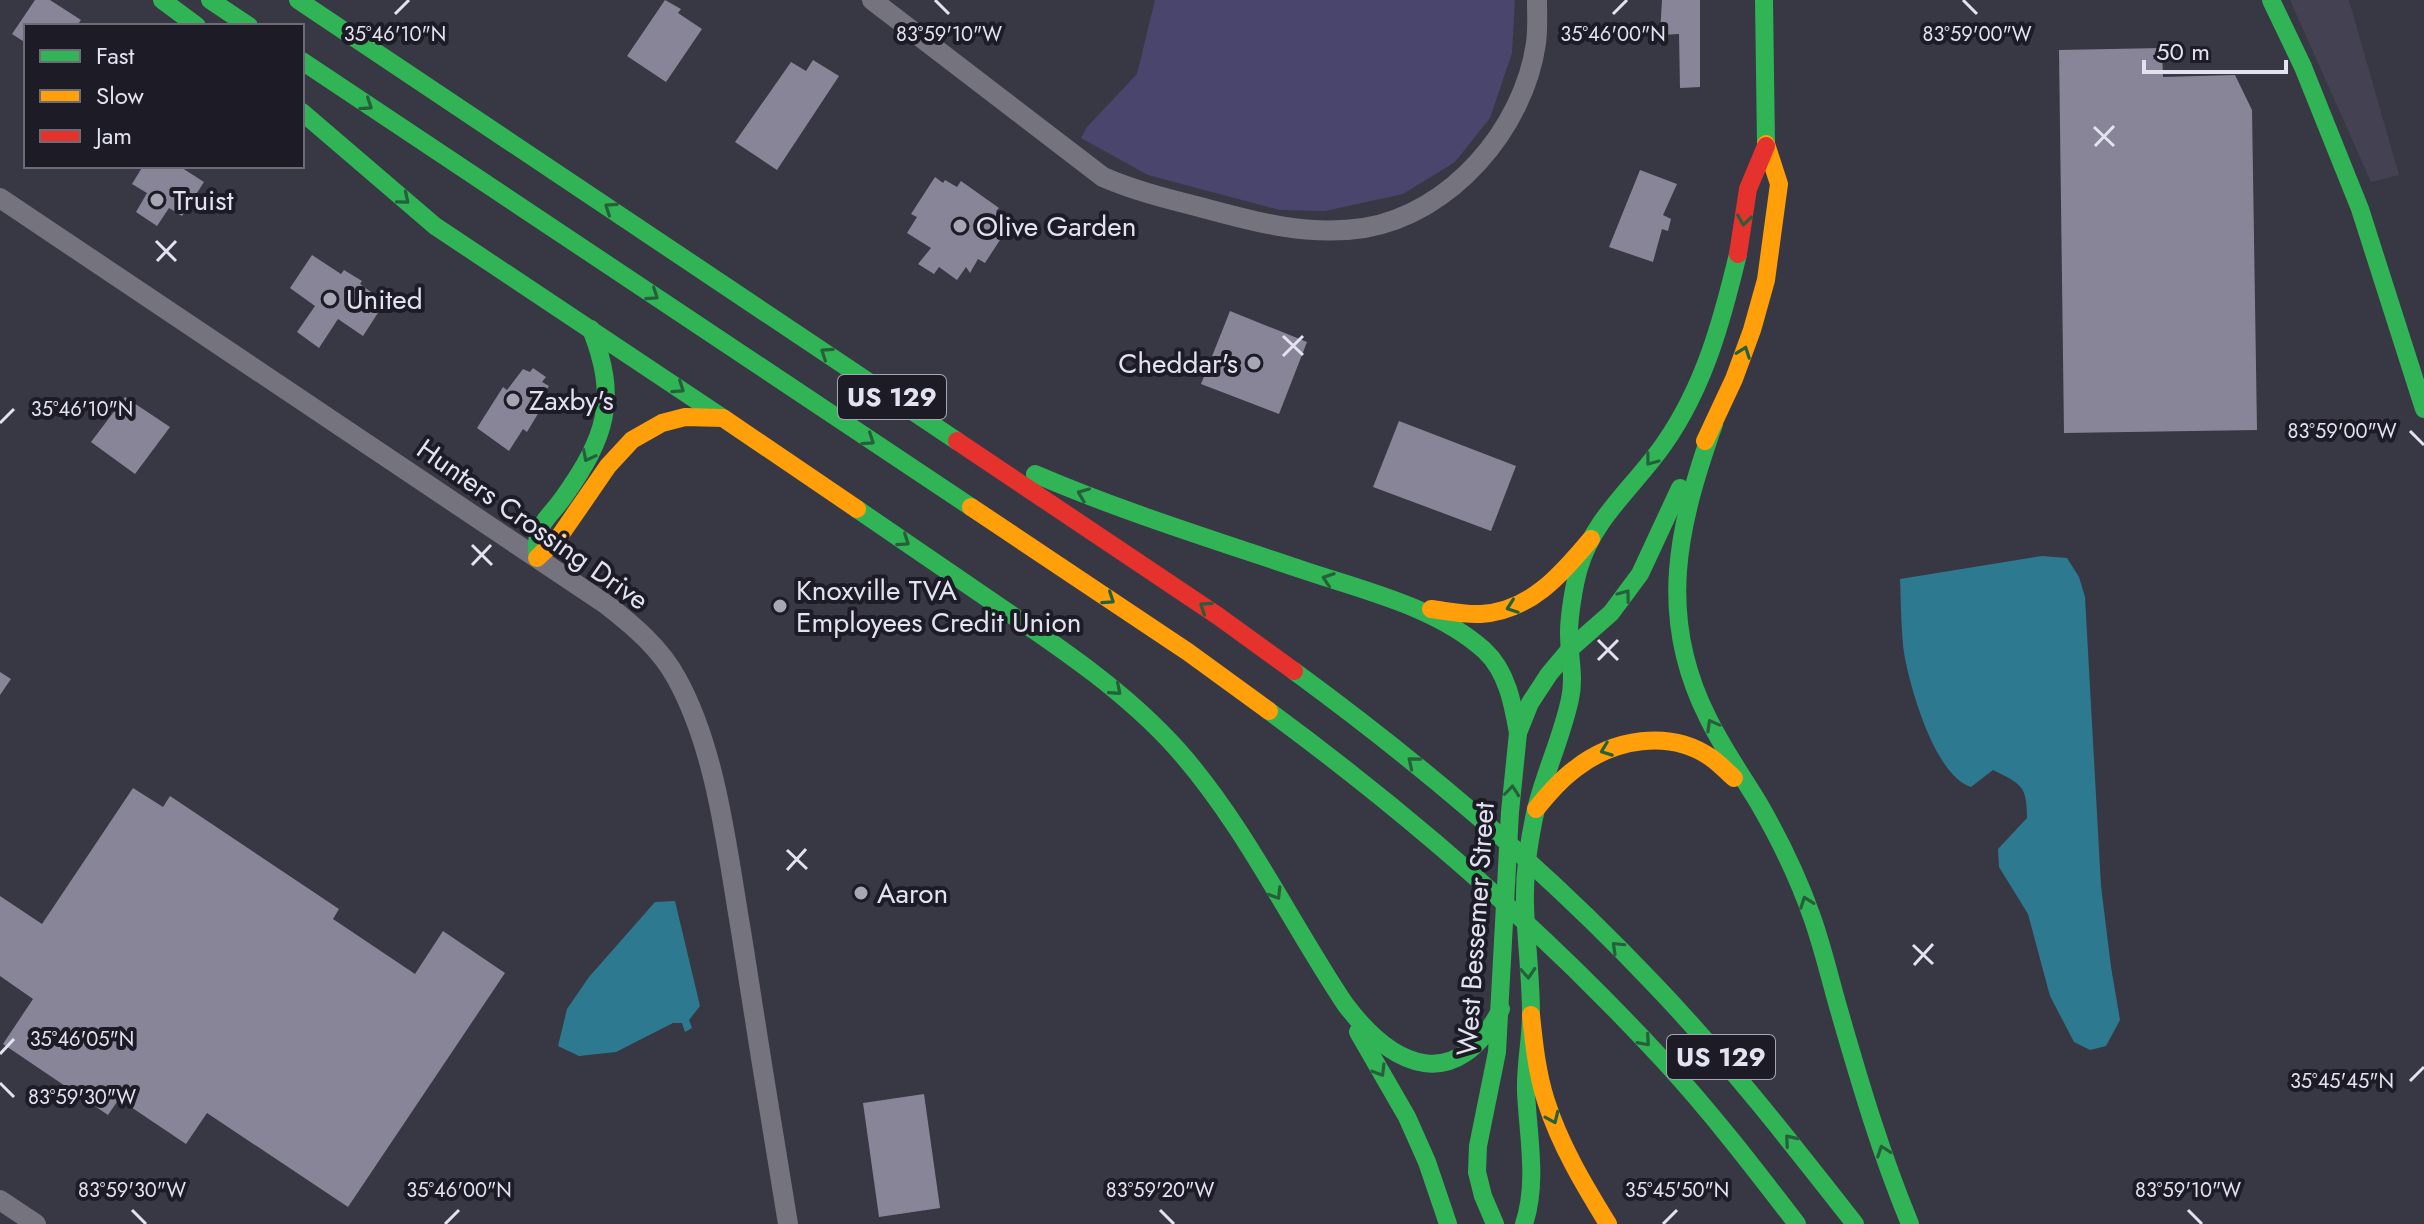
<svg xmlns="http://www.w3.org/2000/svg" width="2424" height="1224" font-family="Jost,sans-serif">
  <style>
    .industrial { fill: #434152 }
    .green { fill: #4a456c }
    .water { fill: #2d7a90 }
    .building { fill: #888599 }
    .lines { fill: none; stroke-linecap: round; stroke-linejoin: round }
    .street { stroke: #74737e; stroke-width: 20 }
    .fast { stroke: #30b455; stroke-width: 18 }
    .slow { stroke: #ff9f0a; stroke-width: 18 }
    .jam { stroke: #e5322d; stroke-width: 18 }
    .oneway { stroke: #25603b }
    .ticks { fill: none; stroke: #e3e2f1; stroke-width: 3 }
    .poi-dot { fill: #a7a6b4; stroke: #1c1b26; stroke-width: 3 }
    .labels { text-anchor: middle; stroke-width: 8; stroke-linejoin: round; paint-order: stroke }
    .shield { fill: #1c1b26; stroke: #a7a6b4; stroke-width: 2 }
    .shield-label { font-size: 26px; font-weight: bold; fill: #e3e2f1 }
    .poi-label { font-size: 28px; fill: #e3e2f1; stroke: #1c1b26; text-anchor: start }
    .street-label { font-size: 28px; fill: #e3e2f1; stroke: #1c1b26 }
    .ticks-label { font-size: 20px; text-anchor: middle; fill: #e3e2f1; stroke: #1c1b26; stroke-width: 8; stroke-linejoin: round; paint-order: stroke }
  </style>
  <rect width="100%" height="100%" fill="#383744"/>
  <polygon class="industrial" points="2290,0 2349,0 2399,175 2371,182"/>
  <polygon class="green" points="1155,0 1515,0 1512,53 1490,118 1455,162 1403,194 1325,211 1280,210 1148,175 1081,138 1087,127 1137,74"/>
  <g class="water">
    <path d="M2042,556L2067,558L2079,577L2085,597L2101,886L2111,967L2120,1020L2106,1046L2090,1050L2074,1042L2050,996L2028,914L1999,867L1998,849L2027,818C2027,785 2021,784 1993,770L1971,787C1935,776 1910,688 1904,653C1901,629 1901,604 1900,579Z"/>
    <polygon points="675,901 700,1006 689,1020 692,1028 685,1032 682,1023 673,1023 616,1052 579,1056 558,1046 567,1009 589,977 655,902"/>
  </g>
  <g class="building">
    <polygon points="35,0 50,0 81,20 78,24 81,26 26,26 26,43 12,34"/>
    <polygon points="665,0 681,9 678,13 702,29 666,82 627,56"/>
    <polygon points="1662,0 1700,0 1700,87 1680,88 1679,34 1660,35"/>
    <polygon points="2162,48 2163,77 2235,75 2252,110 2257,430 2064,433 2059,50"/>
    <polygon points="813,60 839,76 777,170 735,142 791,62 806,71"/>
    <polygon points="143,166 179,166 204,182 182,216 169,208 157,226 136,212 147,193 132,184"/>
    <polygon points="1640,170 1677,184 1663,215 1671,219 1668,231 1662,229 1653,262 1609,247"/>
    <polygon points="935,177 943,183 945,180 957,187 961,181 999,208 996,211 1013,220 985,263 978,259 970,273 966,267 957,280 939,267 934,274 918,264 931,248 907,233 917,217 911,214"/>
    <polygon points="312,255 341,274 344,270 362,281 360,284 385,302 363,336 338,319 319,348 297,332 315,306 290,288"/>
    <polygon points="1230,311 1307,342 1279,414 1201,384"/>
    <polygon points="533,368 546,377 542,382 549,386 534,409 539,412 527,432 523,429 509,451 477,428 503,387 507,390 523,369 530,372"/>
    <polygon points="125,397 170,427 135,474 91,442"/>
    <polygon points="1399,421 1516,466 1491,531 1373,487"/>
    <polygon points="0,672 11,679 0,695"/>
    <polygon points="133,788 163,807 170,796 339,909 333,919 415,974 443,931 505,973 348,1207 207,1113 186,1144 119,1099 108,1115 3,1044 33,999 0,976 0,896 42,924"/>
    <polygon points="924,1094 940,1208 879,1217 863,1103"/>
  </g>
  <g class="lines">
    <g class="street">
      <path d="M872,0L1103,177C1133,190 1164,198 1196,206C1251,221 1307,237 1364,228C1451,214 1524,128 1536,43C1538,29 1537,14 1537,0"/>
      <path d="M0,198L607,605C634,626 661,649 677,679C717,752 727,850 741,931C756,1029 772,1126 788,1224"/>
      <polyline points="0,1200 36,1224"/>
    </g>
    <g class="fast">
      <polyline points="162,0 197,26"/>
      <polyline points="210,0 249,26"/>
      <polyline points="298,0 957,441"/>
      <polyline points="1764,0 1766,144"/>
      <polyline points="2271,0 2303,67 2360,209 2424,409"/>
      <polyline points="302,61 971,507"/>
      <polyline points="302,112 435,226 723,418"/>
      <path d="M1714,424C1678,526 1656,615 1708,718C1722,747 1741,774 1758,802C1779,838 1798,877 1812,917C1823,948 1830,979 1839,1010C1860,1083 1881,1154 1910,1224"/>
      <path d="M1035,474C1121,511 1211,539 1300,569C1361,590 1435,606 1484,650C1507,671 1513,704 1518,733"/>
      <path d="M857,509C906,543 955,576 1003,609C1065,651 1128,694 1178,750C1245,826 1289,920 1345,1004C1394,1069 1456,1095 1501,1009"/>
      <path d="M537,558C535,523 544,524 563,498C606,437 619,400 591,329"/>
      <path d="M1294,671C1421,764 1543,867 1652,982C1725,1058 1790,1141 1855,1224"/>
      <path d="M1269,711C1410,815 1544,931 1663,1060C1711,1112 1754,1168 1797,1224"/>
      <polyline points="1358,1032 1407,1117 1427,1162 1448,1224"/>
      <polyline points="1495,1224 1483,1196 1477,1172 1478,1146 1497,1052 1510,812 1518,733 1530,703 1549,674 1570,649 1611,613 1640,574 1680,488"/>
      <path d="M1524,1224C1538,1182 1528,1136 1526,1092C1525,1066 1531,1040 1531,1014C1531,978 1526,941 1525,905C1524,873 1529,840 1536,809C1545,772 1562,737 1570,699C1575,677 1569,656 1569,633C1569,616 1574,585 1579,568C1594,517 1635,486 1664,444C1704,387 1722,321 1738,254"/>
    </g>
    <g class="slow">
      <polyline points="1705,441 1734,379 1752,330 1766,280 1779,184 1766,144"/>
      <polyline points="971,507 1188,652 1269,711"/>
      <polyline points="537,558 559,537 608,466 632,440 662,423 685,417 723,418 857,509"/>
      <path d="M1431,609C1447,611 1464,615 1481,614C1530,611 1561,575 1591,539"/>
      <path d="M1536,809C1548,794 1560,780 1575,769C1613,739 1669,729 1710,757C1719,763 1726,771 1734,778"/>
      <path d="M1531,1015C1534,1044 1537,1073 1546,1101C1560,1145 1584,1185 1608,1224"/>
    </g>
    <g class="jam">
      <polyline points="1738,254 1748,189 1766,146"/>
      <polyline points="957,441 1218,616 1294,671"/>
    </g>
  </g>
  <defs><path id="oneway-chevron" d="M-2-3.5L2.5 0L-2 3.5" fill="none" stroke-width="1.6" stroke-linecap="round" stroke-linejoin="round" transform="scale(2)"/></defs>
  <g class="oneway">
    <use href="#oneway-chevron" transform="translate(367 105) rotate(34)"/>
    <use href="#oneway-chevron" transform="translate(404 199) rotate(40)"/>
    <use href="#oneway-chevron" transform="translate(610 208) rotate(-146)"/>
    <use href="#oneway-chevron" transform="translate(1744 220) rotate(98)"/>
    <use href="#oneway-chevron" transform="translate(653 295) rotate(34)"/>
    <use href="#oneway-chevron" transform="translate(1744 352) rotate(-70)"/>
    <use href="#oneway-chevron" transform="translate(826 353) rotate(-146)"/>
    <use href="#oneway-chevron" transform="translate(679 388) rotate(34)"/>
    <use href="#oneway-chevron" transform="translate(869 440) rotate(34)"/>
    <use href="#oneway-chevron" transform="translate(588 456) rotate(117)"/>
    <use href="#oneway-chevron" transform="translate(1651 460) rotate(127)"/>
    <use href="#oneway-chevron" transform="translate(1083 494) rotate(-158)"/>
    <use href="#oneway-chevron" transform="translate(904 541) rotate(34)"/>
    <use href="#oneway-chevron" transform="translate(1328 579) rotate(-161)"/>
    <use href="#oneway-chevron" transform="translate(1625 595) rotate(-53)"/>
    <use href="#oneway-chevron" transform="translate(1109 599) rotate(34)"/>
    <use href="#oneway-chevron" transform="translate(1205 607) rotate(-146)"/>
    <use href="#oneway-chevron" transform="translate(1512 607) rotate(160)"/>
    <use href="#oneway-chevron" transform="translate(1116 690) rotate(41)"/>
    <use href="#oneway-chevron" transform="translate(1712 725) rotate(-119)"/>
    <use href="#oneway-chevron" transform="translate(1606 750) rotate(159)"/>
    <use href="#oneway-chevron" transform="translate(1413 762) rotate(-140)"/>
    <use href="#oneway-chevron" transform="translate(1512 791) rotate(-84)"/>
    <use href="#oneway-chevron" transform="translate(1276 894) rotate(58)"/>
    <use href="#oneway-chevron" transform="translate(1806 902) rotate(-110)"/>
    <use href="#oneway-chevron" transform="translate(1617 947) rotate(-136)"/>
    <use href="#oneway-chevron" transform="translate(1528 973) rotate(86)"/>
    <use href="#oneway-chevron" transform="translate(1645 1041) rotate(49)"/>
    <use href="#oneway-chevron" transform="translate(1380 1071) rotate(59)"/>
    <use href="#oneway-chevron" transform="translate(1553 1118) rotate(66)"/>
    <use href="#oneway-chevron" transform="translate(1790 1140) rotate(-130)"/>
    <use href="#oneway-chevron" transform="translate(1883 1151) rotate(-109)"/>
  </g>
  <path class="ticks" d="M935,0L949,14M1963,0L1977,14M395,14L409,0M1613,14L1627,0M2094,127L2114,146M2095,146L2114,126M156,241L176,261M157,261L176,241M1283,336L1303,355M1283,356L1303,336M0,423L14,409M2410,431L2424,445M472,545L492,565M472,565L491,545M1598,640L1618,660M1598,660L1618,640M787,850L807,869M787,870L806,849M1913,945L1933,964M1914,965L1933,944M0,1054L14,1039M2410,1081L2424,1067M0,1083L14,1097M132,1210L146,1224M1160,1210L1174,1224M2188,1210L2202,1224M445,1224L459,1210M1663,1224L1677,1210"/>
  <g class="poi-dot">
    <circle cx="157" cy="200" r="8"/>
    <circle cx="960" cy="226" r="8"/>
    <circle cx="330" cy="299" r="8"/>
    <circle cx="1254" cy="363" r="8"/>
    <circle cx="513" cy="400" r="8"/>
    <circle cx="780" cy="606" r="8"/>
    <circle cx="861" cy="893" r="8"/>
  </g>
  <g class="labels">
    <g class="shield">
      <rect x="838" y="375" width="108" height="44" rx="6"/>
      <rect x="1667" y="1035" width="108" height="44" rx="6"/>
    </g>
    <g class="shield-label">
      <text x="892" y="406">US 129</text>
      <text x="1721" y="1066">US 129</text>
    </g>
    <g class="poi-label">
      <text x="173" y="210">Truist</text>
      <text x="976" y="236">Olive Garden</text>
      <text x="346" y="309">United</text>
      <text x="1238" y="373" text-anchor="end">Cheddar's</text>
      <text x="529" y="410">Zaxby's</text>
      <text x="796" y="600">Knoxville TVA<tspan x="796" dy="32">Employees Credit Union</tspan></text>
      <text x="877" y="903">Aaron</text>
    </g>
    <g class="street-label">
      <text transform="translate(533 524) rotate(35)" y="10">Hunters Crossing Drive</text>
      <text transform="translate(1475 929) rotate(-86)" y="10">West Bessemer Street</text>
    </g>
  </g>
  <g class="ticks-label">
    <text x="949" y="41">83°59'10"W</text>
    <text x="1977" y="41">83°59'00"W</text>
    <text x="395" y="41">35°46'10"N</text>
    <text x="1613" y="41">35°46'00"N</text>
    <text x="82" y="416">35°46'10"N</text>
    <text x="2342" y="438">83°59'00"W</text>
    <text x="82" y="1046">35°46'05"N</text>
    <text x="2342" y="1088">35°45'45"N</text>
    <text x="82" y="1104">83°59'30"W</text>
    <text x="459" y="1197">35°46'00"N</text>
    <text x="1677" y="1197">35°45'50"N</text>
    <text x="132" y="1197">83°59'30"W</text>
    <text x="1160" y="1197">83°59'20"W</text>
    <text x="2188" y="1197">83°59'10"W</text>
  </g>
  <rect x="24" y="24" width="280" height="144" fill="#1c1b26" stroke="#6c6b77" stroke-width="2"/>
  <rect x="40" y="50" width="40" height="12" fill="#30b455" stroke="#6c6b77" stroke-width="2"/>
  <text x="96" y="64" font-size="24" fill="#e3e2f1">Fast</text>
  <rect x="40" y="90" width="40" height="12" fill="#ff9f0a" stroke="#6c6b77" stroke-width="2"/>
  <text x="96" y="104" font-size="24" fill="#e3e2f1">Slow</text>
  <rect x="40" y="130" width="40" height="12" fill="#e5322d" stroke="#6c6b77" stroke-width="2"/>
  <text x="96" y="144" font-size="24" fill="#e3e2f1">Jam</text>
  <path d="M2144 60v12h142v-12" fill="none" stroke="#e3e2f1" stroke-width="4"/>
  <text x="2156" y="60" font-size="24" fill="#e3e2f1" stroke="#1c1b26" stroke-width="6" paint-order="stroke">50 m</text>
</svg>
